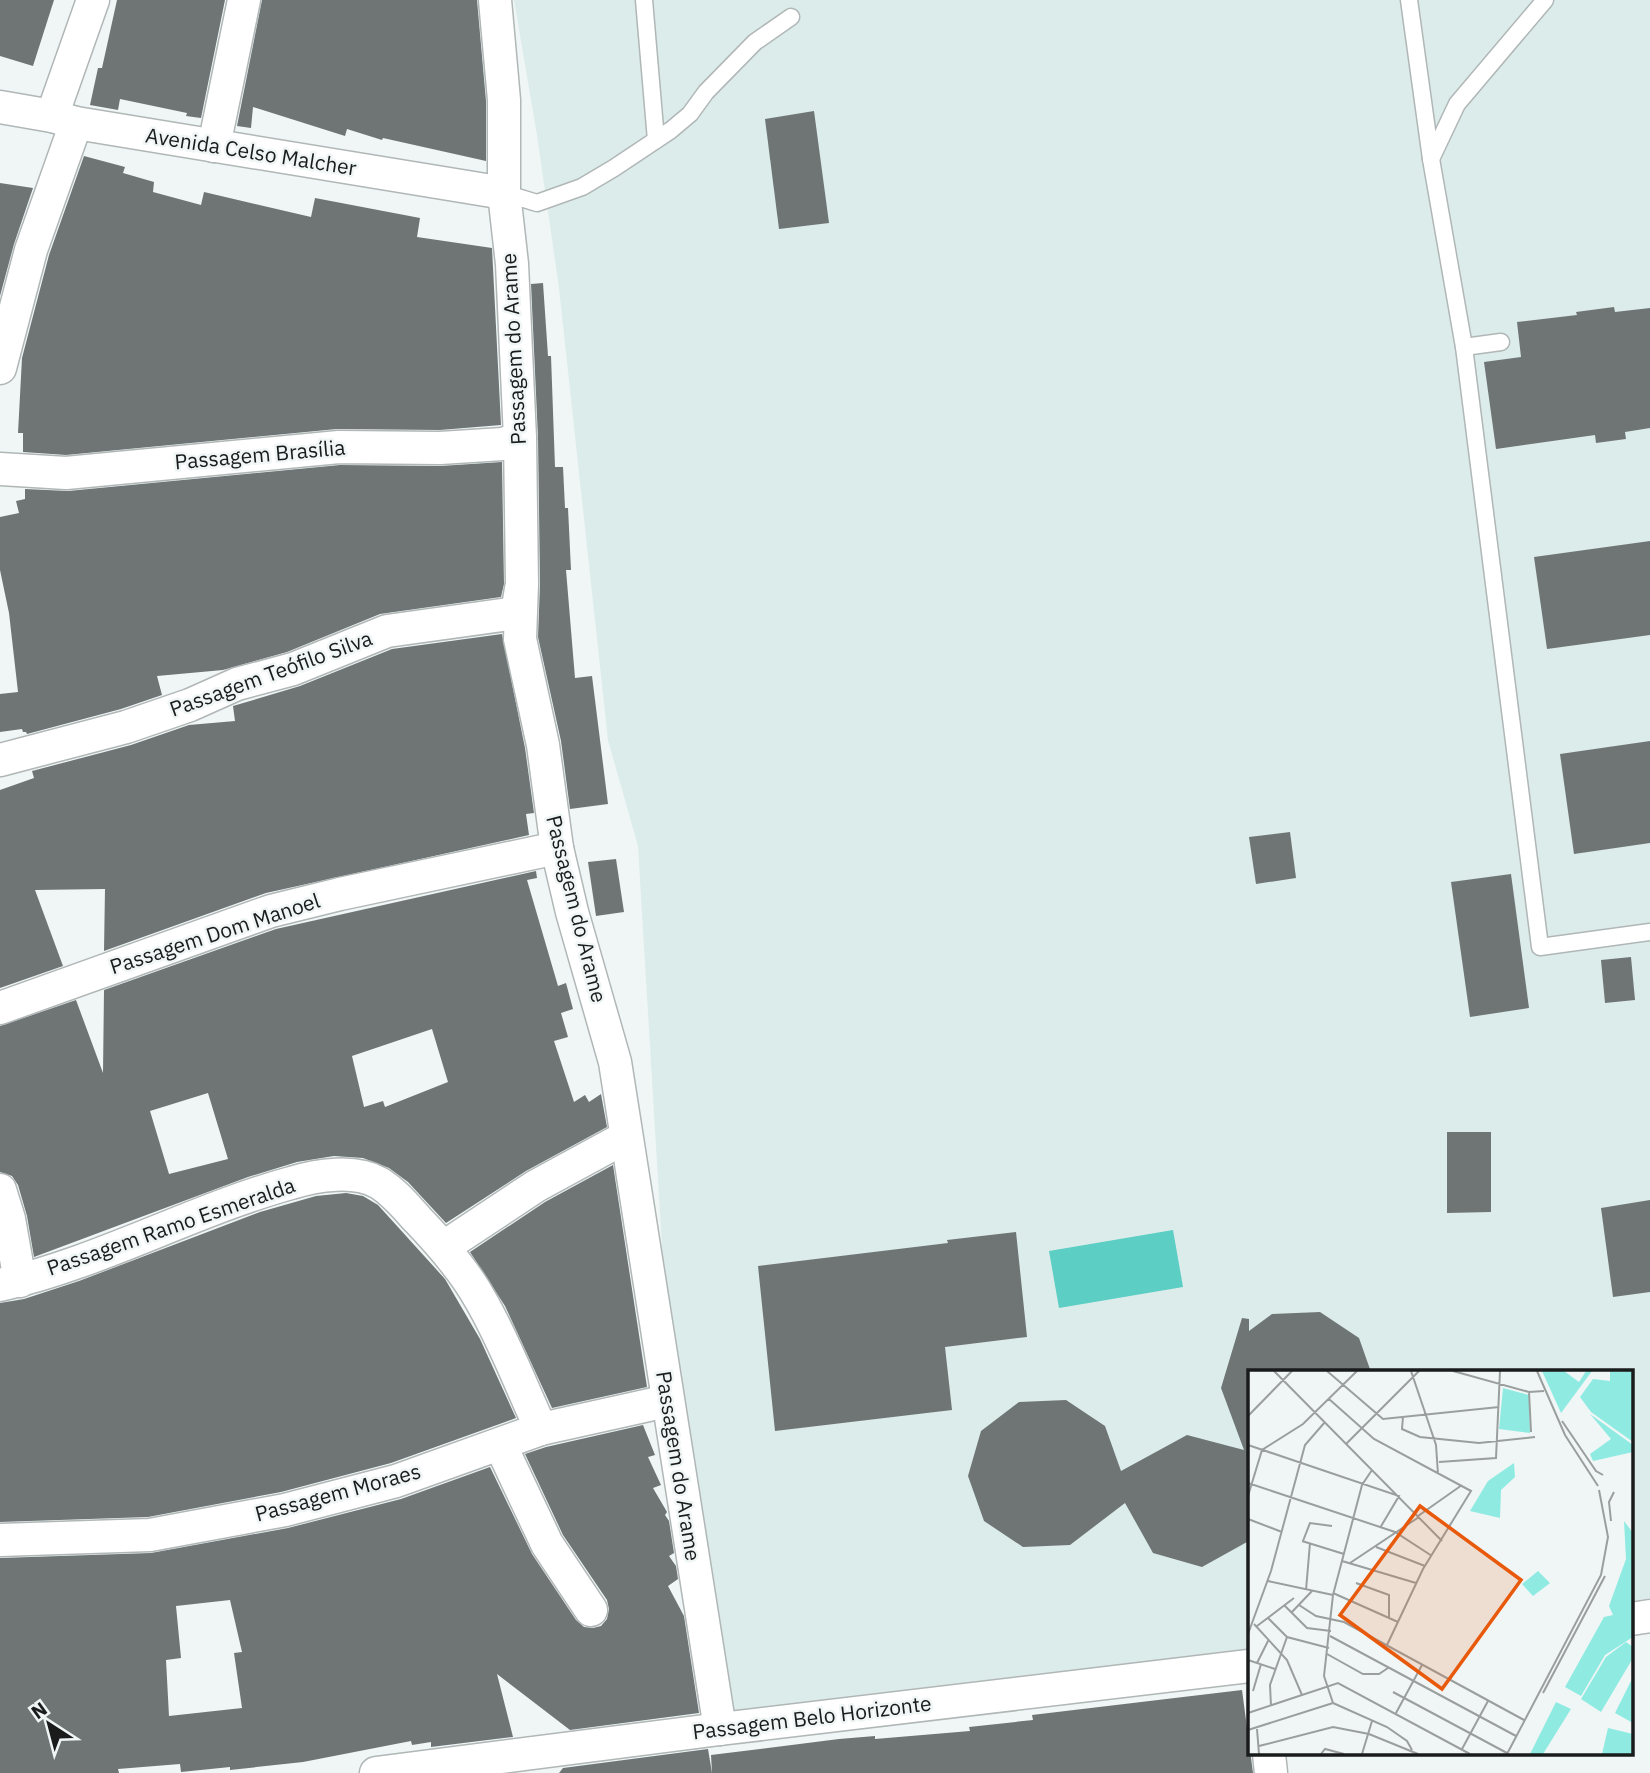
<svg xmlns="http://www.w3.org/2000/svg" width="1650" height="1773" font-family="'IBM Plex Sans',sans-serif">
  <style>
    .built { fill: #dbecea }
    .water { fill: #5ccec4 }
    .building { fill: #6f7575; fill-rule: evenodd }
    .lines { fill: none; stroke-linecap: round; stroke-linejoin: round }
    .lane-casing { stroke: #b0b7b6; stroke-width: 19 }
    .street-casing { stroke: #b0b7b6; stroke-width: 35 }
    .lane { stroke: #fff; stroke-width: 16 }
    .street { stroke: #fff; stroke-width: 32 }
    .labels { text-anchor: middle; stroke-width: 5; stroke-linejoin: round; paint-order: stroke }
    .street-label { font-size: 21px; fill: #1a1c1c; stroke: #eff6f5 }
    .inset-road { fill: none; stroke: #9a9f9e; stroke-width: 2 }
    .view { fill: #e8590c; fill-opacity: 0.15; stroke: #e8590c; stroke-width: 3.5 }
    .inset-edge { fill: none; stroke: #1a1c1c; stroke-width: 3.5 }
  </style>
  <rect width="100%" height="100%" fill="#eff6f5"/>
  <polygon class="built" points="514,0 1650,0 1650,1598 1631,1601 1631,1372 1249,1372 1249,1655 722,1729 666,1313 638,846 608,740 559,288 537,135"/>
  <polygon class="water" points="1173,1230 1183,1287 1059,1308 1049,1251"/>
  <g class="building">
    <polygon points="0,0 54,0 33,66 0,56"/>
    <polygon points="117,0 225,0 201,118 186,116 187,113 120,99 118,110 90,105 98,68 102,68"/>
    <polygon points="262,0 477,0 486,101 486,161 383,138 382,140 347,129 345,136 253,107 251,128 237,126"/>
    <polygon points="814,111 829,223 779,229 765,119"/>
    <polygon points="84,156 125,167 123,173 154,182 153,192 201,205 204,192 311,217 315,198 420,218 417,237 492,248 501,425 440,430 337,429 66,455 23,452 23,433 18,433 22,358 49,255"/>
    <polygon points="0,183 33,188 14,244 0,296"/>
    <polygon points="543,283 548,356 551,356 555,467 563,467 565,508 568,508 571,570 566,570 575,678 592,676 608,804 570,809 561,741 538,637 540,584 538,438 531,284"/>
    <polygon points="1614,307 1615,312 1650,308 1650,428 1625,432 1626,439 1596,443 1595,435 1496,449 1484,362 1521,357 1517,322 1577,315 1576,312"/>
    <polygon points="502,462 504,584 501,597 380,614 287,652 223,670 157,676 162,695 121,709 27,734 26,732 23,732 22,729 0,732 0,694 18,692 9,613 0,570 0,517 19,513 16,501 25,499 25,489 68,491 340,465 440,466"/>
    <polygon points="1650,541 1650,635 1547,649 1534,557"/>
    <polygon points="502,634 525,748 534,813 526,814 529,835 266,893 104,951 105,889 35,890 63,966 0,988 0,790 34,778 32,771 131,745 189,725 235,721 233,706 300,686 392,649"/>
    <polygon points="1650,741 1650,843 1574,854 1560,754"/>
    <polygon points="1290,832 1296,878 1256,884 1249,837"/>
    <polygon points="616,859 624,912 596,916 588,862"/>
    <path d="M536,871L537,878L527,880L558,986L566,983L573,1009L561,1013L568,1037L554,1041L574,1102L585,1095L589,1102L601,1094L607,1127L526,1171L446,1223L408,1182L389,1168L363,1158L334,1156L297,1162L248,1177L34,1257L27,1216L18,1185L12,1176L0,1172V1026L76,1000L103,1073L104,990L276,929ZM432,1029L448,1082L385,1107L383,1101L364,1107L352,1056ZM208,1093L228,1159L169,1174L150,1111Z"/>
    <polygon points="1511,874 1529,1008 1470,1017 1451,882"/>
    <polygon points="1631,957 1635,1000 1605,1003 1601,960"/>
    <polygon points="1447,1132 1491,1132 1491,1212 1447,1213"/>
    <polygon points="613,1165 647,1387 552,1408 505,1306 470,1252 545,1202"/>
    <polygon points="346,1193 363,1196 378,1205 445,1279 480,1339 516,1418 391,1463 281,1492 148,1517 0,1522 0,1303 24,1299 79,1281 260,1212 316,1196"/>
    <polygon points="1650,1200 1650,1292 1613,1297 1601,1208"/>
    <polygon points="1016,1232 1027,1337 945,1347 952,1410 775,1431 758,1266 948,1243 947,1240"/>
    <polygon points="1320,1312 1359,1338 1371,1372 1249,1372 1249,1533 1247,1542 1202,1567 1153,1553 1125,1503 1070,1545 1023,1547 984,1521 968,1476 981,1431 1019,1402 1066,1400 1105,1426 1121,1471 1187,1435 1244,1450 1221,1388 1242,1318 1249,1319 1249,1331 1272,1314"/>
    <path d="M643,1425L655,1455L648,1457L661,1485L653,1488L667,1512L665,1515L669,1521L674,1553L669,1556L676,1566L678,1579L668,1586L684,1616L699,1713L570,1730L497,1674L513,1737L431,1747V1742L412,1745L411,1741L303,1762L230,1770V1767L181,1772L180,1764L118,1769L119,1773H0V1558L151,1553L288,1528L401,1499L490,1467L532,1554L576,1620L584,1627L593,1628L601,1626L607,1619L609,1609L607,1600L563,1535L525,1454L546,1447ZM230,1600L242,1652L234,1653L242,1708L169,1716L166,1660L181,1658L176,1606Z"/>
    <polygon points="1242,1690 1253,1773 712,1773 711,1755 839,1739 875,1736 875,1739 970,1731 969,1727 1033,1720 1032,1715"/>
    <polygon points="708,1749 712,1773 559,1773 563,1768"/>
  </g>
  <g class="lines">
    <g class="lane-casing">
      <g id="lane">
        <polyline points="644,0 656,140"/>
        <polyline points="1409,0 1431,159 1464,347 1540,947 1650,932"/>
        <polyline points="1431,159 1457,104 1545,0"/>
        <polyline points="504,193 537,203 582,187 614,168 671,130 690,114 706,92 755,42 791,17"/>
        <polyline points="1464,347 1501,342"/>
      </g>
    </g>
    <g class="street-casing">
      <g id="street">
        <polyline points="495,0 504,100 504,193 512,264 520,438 522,584 520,639 543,745 557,848 572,912 615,1062 720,1729"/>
        <polyline points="0,107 52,116 76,123 504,193"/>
        <polyline points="52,116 93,0"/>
        <polyline points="214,146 244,0"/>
        <polyline points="0,368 31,250 76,123"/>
        <polyline points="0,469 66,473 339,447 440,448 503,444 520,438"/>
        <polyline points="0,760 126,727 190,705 237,684 293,669 387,631 517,613 521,589"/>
        <polyline points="0,1008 271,911 340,894 557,848"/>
        <polyline points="0,1190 9,1219 20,1281"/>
        <polyline points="444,1247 536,1186 626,1137"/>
        <path d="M0,1285C99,1263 193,1210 291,1183C317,1175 355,1169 379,1183C394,1192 406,1207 418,1220C441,1244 464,1270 480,1299C504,1340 521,1386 541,1429"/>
        <polyline points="500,1444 547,1544 591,1610"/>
        <polyline points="0,1540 150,1535 285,1510 396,1481 541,1429 667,1401"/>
        <polyline points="1631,1619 1650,1616"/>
        <polyline points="1269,1754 1271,1773"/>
        <polyline points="376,1773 720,1729 1249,1666"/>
      </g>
    </g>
    <use href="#lane" class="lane"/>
    <use href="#street" class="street"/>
  </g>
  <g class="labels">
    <g class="street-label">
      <text transform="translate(251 152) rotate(9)" y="7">Avenida Celso Malcher</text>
      <text transform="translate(514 349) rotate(-93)" y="7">Passagem do Arame</text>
      <text transform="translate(260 455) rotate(-5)" y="7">Passagem Brasília</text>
      <text transform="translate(271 674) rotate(-20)" y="7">Passagem Teófilo Silva</text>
      <text transform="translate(576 909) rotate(76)" y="7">Passagem do Arame</text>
      <text transform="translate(215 934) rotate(-18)" y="7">Passagem Dom Manoel</text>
      <text transform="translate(171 1227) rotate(-19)" y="7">Passagem Ramo Esmeralda</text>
      <text transform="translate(678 1466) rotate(81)" y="7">Passagem do Arame</text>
      <text transform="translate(338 1493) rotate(-15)" y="7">Passagem Moraes</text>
      <text transform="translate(812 1718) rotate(-7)" y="7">Passagem Belo Horizonte</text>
    </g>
  </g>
  <g transform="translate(1248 1370)">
    <rect width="385" height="385" fill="#eff6f5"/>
    <path d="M316,1L331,12L338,1H344L313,43L294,1ZM362,1H385V72L343,42L332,27L345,9L362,11ZM255,18L281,25L282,63L251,59ZM342,44L385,75V82L345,91L342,84L363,69ZM266,93L267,107L253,120L252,148L222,141L240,111ZM376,151L385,163V267L357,285L333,326L317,317L356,247L365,245L361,236L378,189ZM290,201L302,213L285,226L274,214ZM378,272L385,277V288L353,342L333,329L358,287ZM385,307V353L367,343ZM308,332L323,339L295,384H282ZM360,358L385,364V384H354Z" fill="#8febe2"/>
    <path class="inset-road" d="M26,1L194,171M79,1L135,49L251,37M163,1L188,75L190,104M205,1L281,22L296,21M289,1L317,65L350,116M281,22L283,62M81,29L126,69L223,121L175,199L139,275M0,46L44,1M155,47L154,59L172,67L231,73L287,67M314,51L348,101L355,105M98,74L171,1M0,75L151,126L132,158M191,92L248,88L252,1M0,113L147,162L184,186M0,126L14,80L55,54L109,1M170,146L214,115M0,149L34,162M363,151L361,132L366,122M54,171L96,184M55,171L62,153L84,156M128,177L177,196M94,191L168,213M102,193L171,147M20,211L85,225M108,213L141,225V248M58,220L62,173M85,223L150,252M36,235L59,258L83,261M51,235L68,246L96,252L276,350M43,243L64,221M20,248L39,267L81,278M6,254L39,290L54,325M9,256L46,228M0,264L23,201L57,75L77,52M82,266L268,366M79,284L115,304H131L140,298M0,290L27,299M9,293L21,269M5,321L13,294M145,322L259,383M295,323L357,206M85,333L76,306L85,225L114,115L124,100M85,333L139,357L159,371L164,380M23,336L22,315L39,267M0,343L90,313L222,384M148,343L174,295M9,359L11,384M0,360L85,333M11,376L85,357L121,364L170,384M214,379L240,331M73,384L77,379L96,384M114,384L124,351M259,384L353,205L360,167L351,120"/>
    <path class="view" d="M172,136L273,210L194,319L92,245Z"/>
    <rect width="385" height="385" class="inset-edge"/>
  </g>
  <g transform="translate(49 1724) rotate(324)" stroke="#eff6f5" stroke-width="5" paint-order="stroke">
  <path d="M0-5L12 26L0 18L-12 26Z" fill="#1a1c1c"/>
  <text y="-10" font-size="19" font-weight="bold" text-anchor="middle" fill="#1a1c1c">N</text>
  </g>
</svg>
